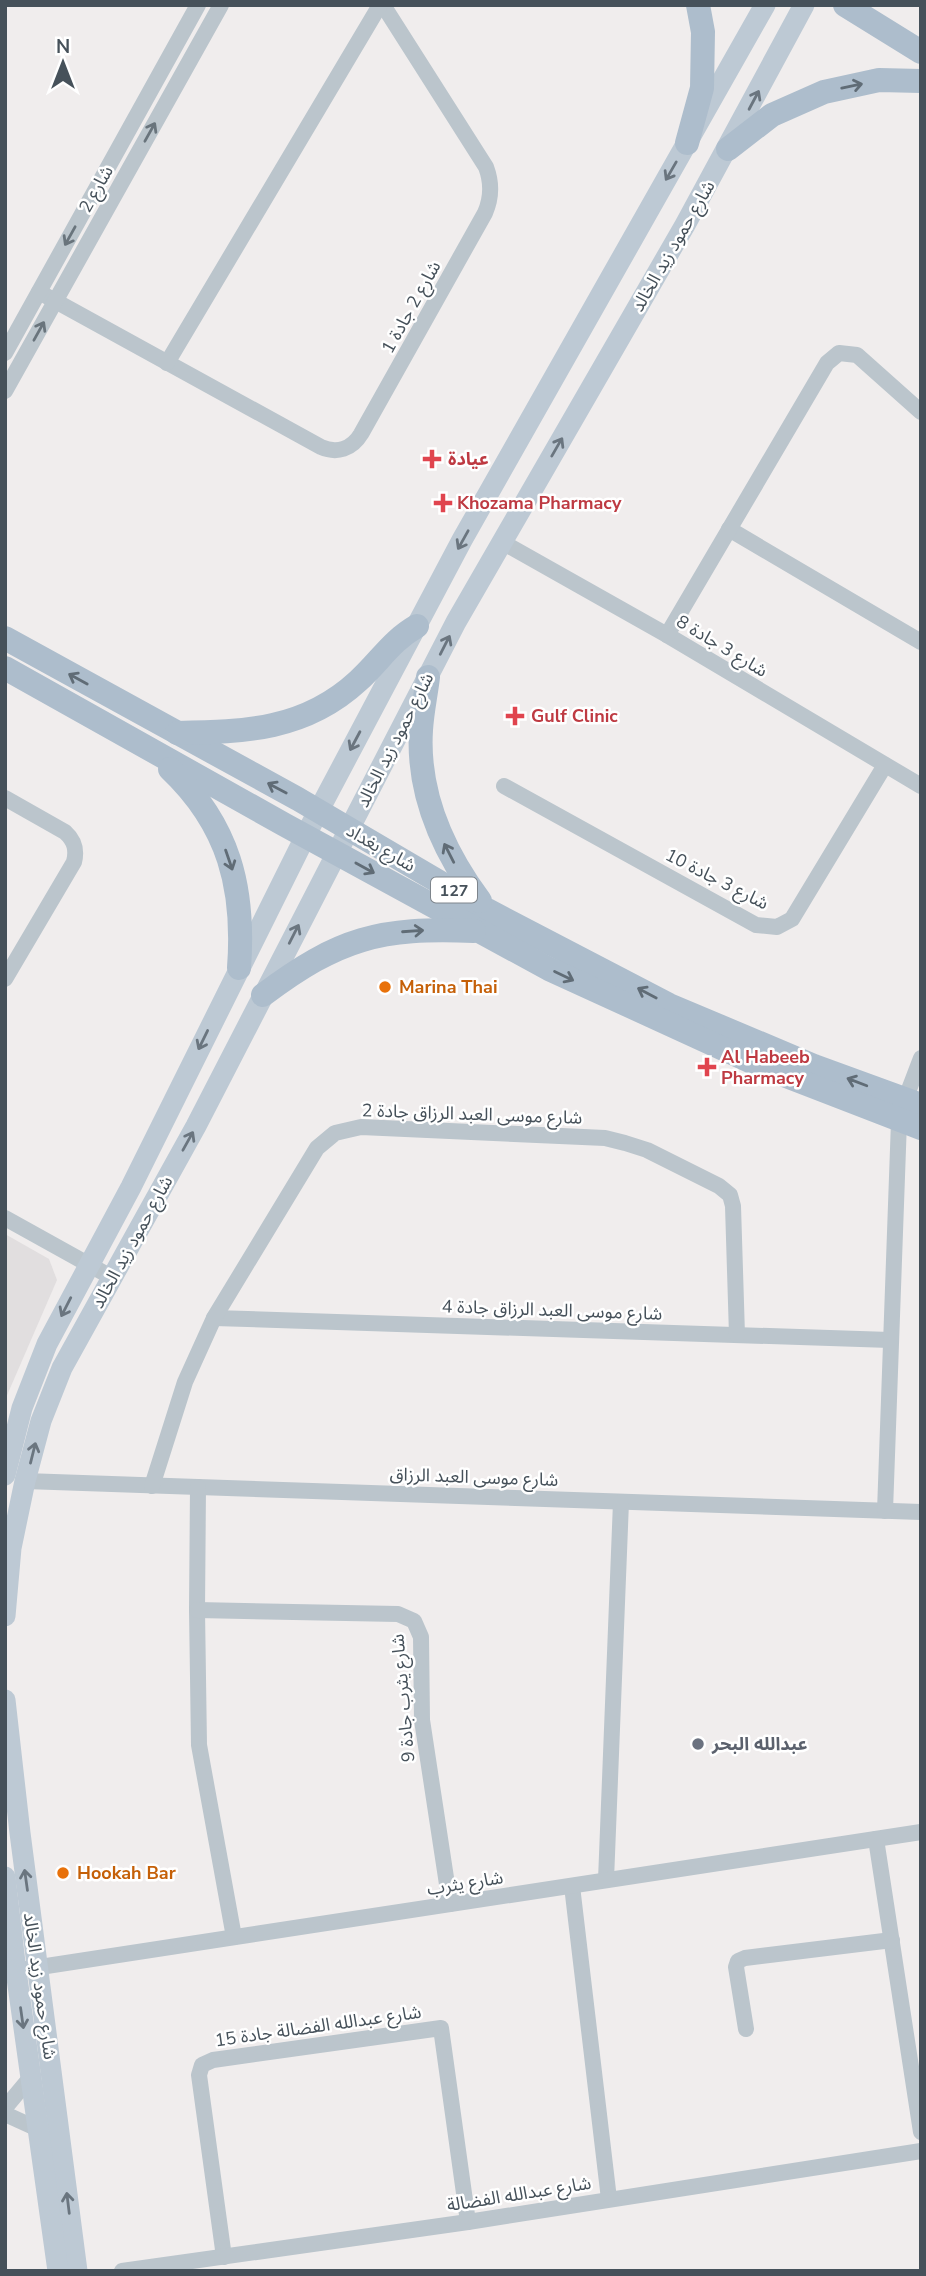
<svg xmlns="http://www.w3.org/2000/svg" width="926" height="2276" font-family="'Nunito Sans','Noto Sans Arabic',sans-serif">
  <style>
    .education { fill: #e1dedf }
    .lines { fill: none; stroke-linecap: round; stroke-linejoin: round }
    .minor { stroke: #bbc5cc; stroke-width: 16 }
    .secondary { stroke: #bdc9d4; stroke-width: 21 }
    .primary { stroke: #adbdcc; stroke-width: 24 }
    .oneway { stroke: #606c76 }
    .oneway2 { stroke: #6a757f }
    .oneway3 { stroke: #69747c }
    .health-dot { fill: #e0444e; stroke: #fff; stroke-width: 2.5 }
    .food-dot { fill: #e8710a; stroke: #fff; stroke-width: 2.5 }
    .worship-dot { fill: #6b7280; stroke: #fff; stroke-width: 2.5 }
    .labels { text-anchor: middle; stroke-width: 5; stroke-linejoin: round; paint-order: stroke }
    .shield { fill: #fff; stroke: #7e858c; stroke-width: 2 }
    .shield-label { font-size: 16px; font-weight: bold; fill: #46515a }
    .street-label { font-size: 18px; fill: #46515a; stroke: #fff }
    .health-label { font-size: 18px; font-weight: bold; fill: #be3a42; stroke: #fff; text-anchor: start }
    .food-label { font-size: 18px; font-weight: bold; fill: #c56008; stroke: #fff; text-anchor: start }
    .worship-label { font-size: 18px; font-weight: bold; fill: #5b616d; stroke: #fff; text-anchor: start }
  </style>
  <rect width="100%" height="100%" fill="#f0eded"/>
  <polygon class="education" points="5,1234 49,1259 57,1280 5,1400"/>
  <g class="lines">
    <g class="minor">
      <path d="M39,292L321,447C337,454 352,449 361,434L485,213C492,197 492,183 486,167L383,5"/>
      <polyline points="5,353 198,5"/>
      <polyline points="167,363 380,5"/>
      <polyline points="5,391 221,5"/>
      <polyline points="729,529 921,642"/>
      <polyline points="502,542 667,635 921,786"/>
      <polyline points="667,635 827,363 839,353 857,355 921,412"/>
      <polyline points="504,786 756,925 777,927 792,919 885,765"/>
      <path d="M5,798L65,832C75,841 77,850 74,862L5,979"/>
      <polyline points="905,1100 921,1058"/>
      <polyline points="5,1218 113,1278"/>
      <polyline points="214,1318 890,1340"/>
      <polyline points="25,1481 921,1512"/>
      <polyline points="152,1486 185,1382 214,1318 317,1148 335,1133 361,1127 605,1138 625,1143 647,1150 719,1186 730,1195 733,1206 737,1335"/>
      <polyline points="198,1487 197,1610 199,1745 234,1937"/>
      <polyline points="885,1511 899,1121"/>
      <polyline points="197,1610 398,1614 414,1621 421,1637 422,1720 450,1904"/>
      <polyline points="876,1839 921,2132"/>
      <polyline points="606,1880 621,1502"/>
      <polyline points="572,1886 609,2199"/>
      <polyline points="27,1969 921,1832"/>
      <polyline points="746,2029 736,1967 738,1961 745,1958 892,1940"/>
      <polyline points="5,2108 30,2078"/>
      <polyline points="5,2114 38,2129"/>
      <polyline points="224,2257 199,2075 202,2065 213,2060 441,2028 468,2222"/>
      <polyline points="122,2271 468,2222 921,2151"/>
    </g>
    <g class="secondary">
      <polyline points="5,1475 22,1408 47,1344 131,1187 310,827 462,540 765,5"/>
      <polyline points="5,1616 11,1548 25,1481 41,1421 62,1368 196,1126 456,622 685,225 804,5"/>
      <polyline points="5,1700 20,1833 77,2271"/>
      <polyline points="5,1877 16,1971 58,2271"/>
    </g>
    <g class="primary">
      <polyline points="845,5 921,52"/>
      <polyline points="687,143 702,88 703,32 698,5"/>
      <polyline points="728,149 772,115 824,92 879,80 921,81"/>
      <polyline points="5,638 298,799 487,910 669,1005 814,1066 921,1105"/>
      <polyline points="5,668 285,825 549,969 763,1067 921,1128"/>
      <path d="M428,677C426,694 422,712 421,730C417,793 443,851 480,901"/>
      <path d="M177,733C245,732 305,730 358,681C380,661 391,641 417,626"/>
      <path d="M170,769C229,825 245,888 239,968"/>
      <path d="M263,995C339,938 380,927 474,931"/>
    </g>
  </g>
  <defs><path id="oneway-shaft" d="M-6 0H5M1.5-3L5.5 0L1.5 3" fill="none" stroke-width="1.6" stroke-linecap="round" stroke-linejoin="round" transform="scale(1.75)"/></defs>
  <g class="oneway">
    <use href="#oneway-shaft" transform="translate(852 86) rotate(-12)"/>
    <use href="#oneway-shaft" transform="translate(78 679) rotate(-151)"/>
    <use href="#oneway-shaft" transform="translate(277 788) rotate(-152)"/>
    <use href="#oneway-shaft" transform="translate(449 853) rotate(-117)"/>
    <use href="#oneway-shaft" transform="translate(229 860) rotate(71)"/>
    <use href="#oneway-shaft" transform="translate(365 868) rotate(29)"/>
    <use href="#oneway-shaft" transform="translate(413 931) rotate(-4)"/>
    <use href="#oneway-shaft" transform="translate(564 976) rotate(26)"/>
    <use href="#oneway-shaft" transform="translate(647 993) rotate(-152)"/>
    <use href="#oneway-shaft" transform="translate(857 1082) rotate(-159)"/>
  </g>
  <g class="oneway2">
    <use href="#oneway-shaft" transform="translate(754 100) rotate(-62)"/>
    <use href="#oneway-shaft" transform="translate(671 171) rotate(120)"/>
    <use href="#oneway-shaft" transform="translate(557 447) rotate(-60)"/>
    <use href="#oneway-shaft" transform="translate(463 540) rotate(119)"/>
    <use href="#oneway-shaft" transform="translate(445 645) rotate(-63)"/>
    <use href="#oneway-shaft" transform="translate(355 741) rotate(118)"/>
    <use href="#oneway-shaft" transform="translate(294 934) rotate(-63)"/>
    <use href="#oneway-shaft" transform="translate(203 1040) rotate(116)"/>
    <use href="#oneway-shaft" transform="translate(188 1141) rotate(-61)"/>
    <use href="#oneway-shaft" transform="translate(66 1307) rotate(117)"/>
    <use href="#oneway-shaft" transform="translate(33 1453) rotate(-76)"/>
    <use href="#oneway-shaft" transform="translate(26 1880) rotate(-98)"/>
    <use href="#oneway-shaft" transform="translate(22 2018) rotate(82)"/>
    <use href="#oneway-shaft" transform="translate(68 2203) rotate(-97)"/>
  </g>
  <g class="oneway3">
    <use href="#oneway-shaft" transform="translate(150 132) rotate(-61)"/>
    <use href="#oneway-shaft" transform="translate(70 236) rotate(119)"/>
    <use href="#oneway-shaft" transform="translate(39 331) rotate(-61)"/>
  </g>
  <g class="health-dot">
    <path d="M428.5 448.5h7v7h7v7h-7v7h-7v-7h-7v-7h7z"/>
    <path d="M439.5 492.5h7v7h7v7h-7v7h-7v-7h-7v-7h7z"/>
    <path d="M511.5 705.5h7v7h7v7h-7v7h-7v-7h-7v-7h7z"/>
    <path d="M703.5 1056.5h7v7h7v7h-7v7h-7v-7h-7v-7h7z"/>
  </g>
  <g class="food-dot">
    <circle cx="385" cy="987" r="7"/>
    <circle cx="63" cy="1873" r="7"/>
  </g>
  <circle class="worship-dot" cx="698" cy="1744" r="7"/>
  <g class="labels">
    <rect class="shield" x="431" y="877.5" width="46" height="25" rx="5"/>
    <g class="shield-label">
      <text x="454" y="896">127</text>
    </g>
    <g class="street-label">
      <text transform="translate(96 189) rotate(-61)" y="6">شارع 2</text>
      <text transform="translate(673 246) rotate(-60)" y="6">شارع حمود زيد الخالد</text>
      <text transform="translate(411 307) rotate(-61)" y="6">شارع 2 جادة 1</text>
      <text transform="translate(722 646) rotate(31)" y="6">شارع 3 جادة 8</text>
      <text transform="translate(395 740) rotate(-63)" y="6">شارع حمود زيد الخالد</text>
      <text transform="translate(381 848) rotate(30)" y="6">شارع بغداد</text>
      <text transform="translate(717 879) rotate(27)" y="6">شارع 3 جادة 10</text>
      <text transform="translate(472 1114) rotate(2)" y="6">شارع موسى العبد الرزاق جادة 2</text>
      <text transform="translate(132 1242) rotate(-61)" y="6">شارع حمود زيد الخالد</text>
      <text transform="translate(552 1310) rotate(2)" y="6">شارع موسى العبد الرزاق جادة 4</text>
      <text transform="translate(474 1477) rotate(2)" y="6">شارع موسى العبد الرزاق</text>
      <text transform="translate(403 1698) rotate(-95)" y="6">شارع يثرب جادة 9</text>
      <text transform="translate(465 1883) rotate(-9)" y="6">شارع يثرب</text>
      <text transform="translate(40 1986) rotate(82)" y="6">شارع حمود زيد الخالد</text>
      <text transform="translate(318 2026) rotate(-8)" y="6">شارع عبدالله الفضالة جادة 15</text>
      <text transform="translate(519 2194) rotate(-9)" y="6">شارع عبدالله الفضالة</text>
    </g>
    <g class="health-label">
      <text x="448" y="465">عيادة</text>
      <text x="457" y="509">Khozama Pharmacy</text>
      <text x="531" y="722">Gulf Clinic</text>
      <text x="721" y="1063">Al Habeeb<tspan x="721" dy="21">Pharmacy</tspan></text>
    </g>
    <g class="food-label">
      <text x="399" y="993">Marina Thai</text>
      <text x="77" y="1879">Hookah Bar</text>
    </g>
    <g class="worship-label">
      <text x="712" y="1750">عبدالله البحر</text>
    </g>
  </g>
  <rect width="926" height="2276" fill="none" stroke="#46515a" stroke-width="14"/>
  <g transform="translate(63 63)" stroke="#ffffff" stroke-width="5" paint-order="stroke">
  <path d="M0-5L12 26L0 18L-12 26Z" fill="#46515a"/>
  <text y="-10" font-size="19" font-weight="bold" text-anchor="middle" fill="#46515a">N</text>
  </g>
</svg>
